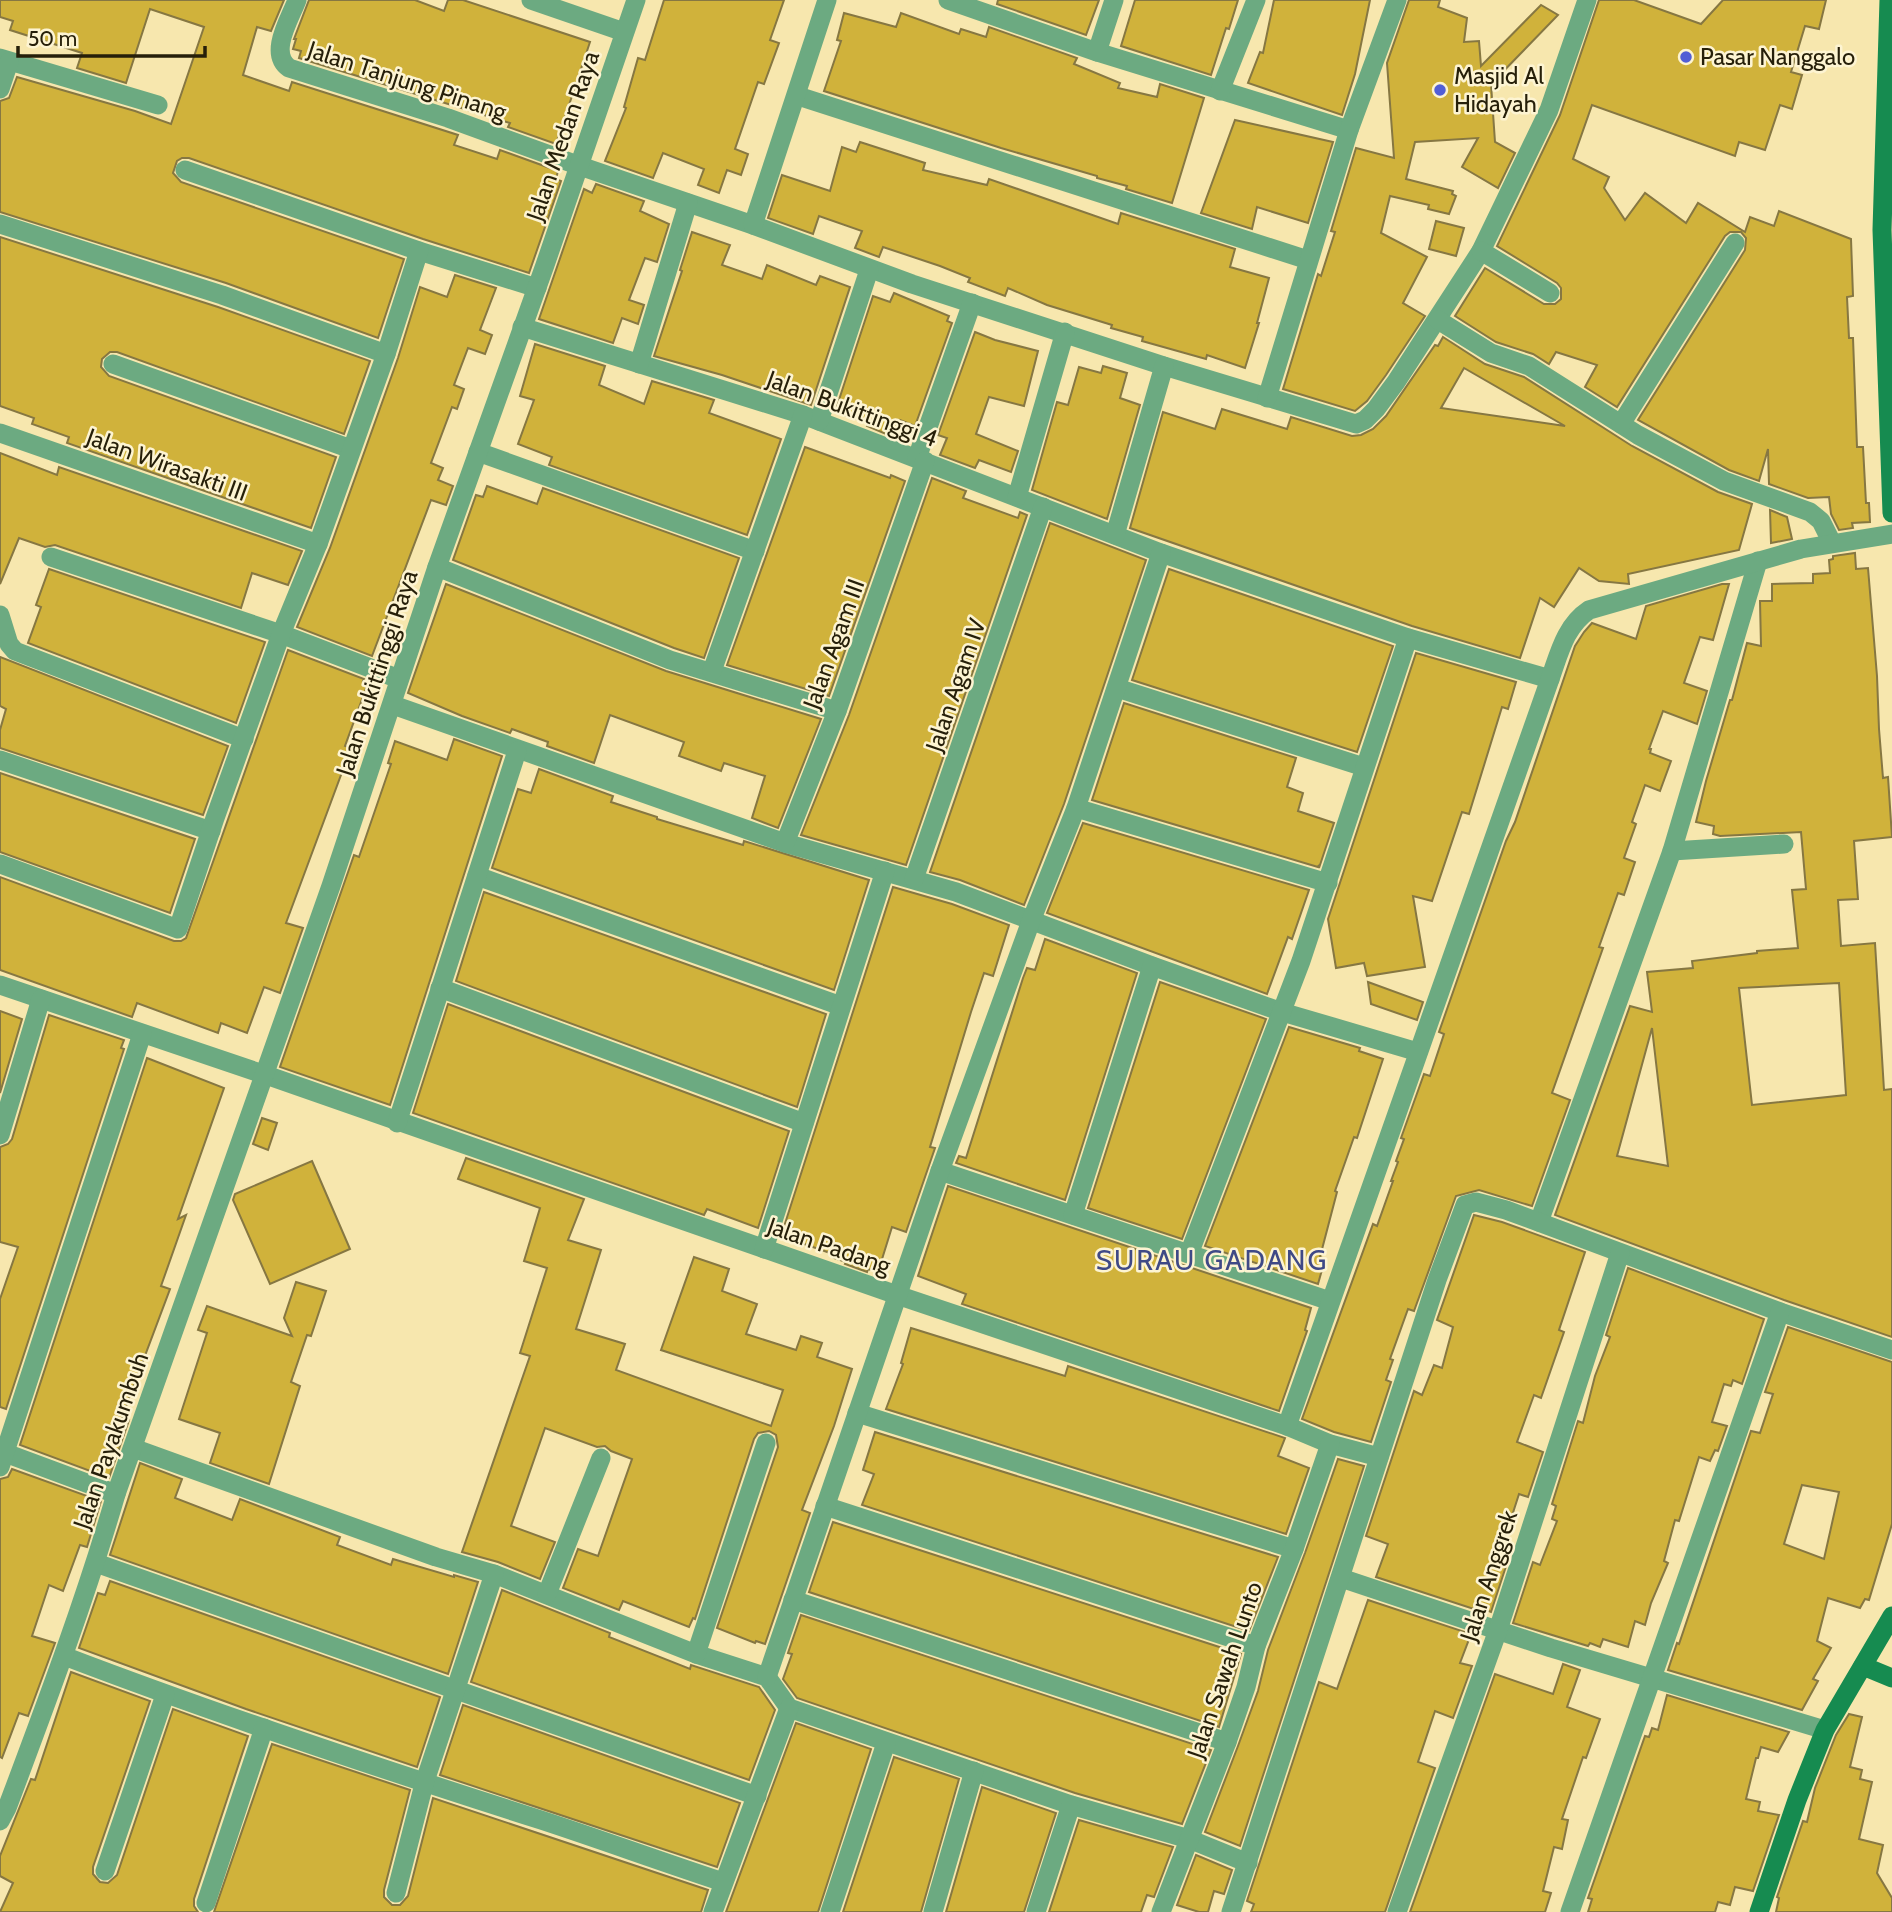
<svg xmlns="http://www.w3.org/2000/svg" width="1892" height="1912" font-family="Cabin,sans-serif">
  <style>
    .building { fill: #d0b23b; stroke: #867742; stroke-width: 2; fill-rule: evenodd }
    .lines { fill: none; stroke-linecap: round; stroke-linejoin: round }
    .minor { stroke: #6caa81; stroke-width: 19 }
    .tertiary { stroke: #6caa81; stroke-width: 19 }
    .secondary { stroke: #168b50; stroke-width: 19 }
    .poi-dot { fill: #525ed5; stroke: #fdf4d2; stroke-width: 2.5 }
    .labels { text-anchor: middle; stroke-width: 5; stroke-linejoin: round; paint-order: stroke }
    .poi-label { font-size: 24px; fill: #261f09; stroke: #fdf4d2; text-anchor: start }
    .street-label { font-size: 24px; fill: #261f09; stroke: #fdf4d2 }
    .quarter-label { font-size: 28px; letter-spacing: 2px; fill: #3f4986; stroke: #fdf4d2 }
  </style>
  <rect width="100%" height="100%" fill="#f7e7ae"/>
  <g class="building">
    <polygon points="0,0 284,0 271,31 257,27 243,75 289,91 292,82 458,135 454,145 497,159 500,150 558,171 556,179 561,181 529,273 423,239 189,158 182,158 177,161 173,173 181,182 404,259 378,338 226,283 0,212 0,101 9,98 17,77 135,111 171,124 204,27 150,9 126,83 77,68 82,53 10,30 13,21 0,17"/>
    <polygon points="309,0 415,0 444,11 448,0 463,0 590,42 556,144 508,127 510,123 299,58 301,51 293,49 296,39 294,39"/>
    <polygon points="664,0 784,0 770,40 779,43 764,84 758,82 735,149 748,154 741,175 727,170 719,193 698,185 704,169 663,153 653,178 605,161 626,108 624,107 638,58 645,60"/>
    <polygon points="998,0 1099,0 1086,35 997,4"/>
    <polygon points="1135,0 1238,0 1229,29 1226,28 1211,75 1121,46"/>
    <polygon points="1274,0 1370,0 1355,74 1342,115 1248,83 1260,52 1263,53"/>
    <polygon points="1409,0 1440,0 1438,7 1467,18 1464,42 1479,41 1481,66 1541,5 1558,15 1491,84 1495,142 1515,153 1498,188 1462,167 1478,138 1415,142 1406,179 1453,191 1452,194 1456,196 1449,214 1428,209 1429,205 1390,196 1381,233 1427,257 1403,303 1425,316 1386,375 1367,401 1355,411 1283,389 1318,274 1321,276 1335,232 1331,231 1356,148 1394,158 1387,63"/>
    <polygon points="1599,0 1634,0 1701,24 1723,0 1826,0 1819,29 1805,26 1791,72 1802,75 1792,109 1780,105 1765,150 1739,142 1735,156 1592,105 1573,159 1609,177 1604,188 1625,220 1645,193 1686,223 1698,203 1745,232 1750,217 1774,226 1779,211 1851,239 1853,296 1847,297 1849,338 1853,338 1857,447 1863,447 1866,503 1869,503 1870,522 1852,523 1853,528 1839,530 1831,514 1829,497 1808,498 1769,484 1768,449 1759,481 1729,470 1638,420 1745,250 1746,238 1741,232 1730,232 1725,236 1617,407 1585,387 1597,365 1556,352 1549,364 1533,354 1496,342 1455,316 1485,268 1544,304 1555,304 1561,299 1561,288 1557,283 1497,246 1560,115"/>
    <polygon points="844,13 896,27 901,13 959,34 961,29 986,37 989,27 1077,58 1074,64 1120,83 1118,88 1157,97 1160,84 1204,98 1172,203 1126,189 1127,186 1097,178 1097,176 1001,148 824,91 841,41 837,40"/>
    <polygon points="1235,120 1333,142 1308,223 1257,207 1252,229 1201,213"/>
    <polygon points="860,142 925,163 923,170 987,185 989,179 1118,224 1121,213 1235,249 1230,267 1269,278 1257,323 1259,323 1245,368 1207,355 1206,359 1142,341 1143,337 1111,328 1112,325 1047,305 1008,288 1005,296 968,282 970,278 940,266 883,247 879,257 855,248 862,231 819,216 813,234 768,218 782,175 830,191 842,147 856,152"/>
    <polygon points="596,184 644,201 640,211 669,224 657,262 645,258 629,300 644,305 638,324 622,318 613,343 539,319 584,189 592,193"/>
    <polygon points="1436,221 1464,228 1456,256 1429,249"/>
    <polygon points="692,232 730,245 722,265 762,279 767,265 816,285 820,276 850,287 811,405 722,375 654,356 682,271 680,270"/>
    <polygon points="0,237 218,307 370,361 344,434 117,352 110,352 102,359 101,367 109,376 336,457 311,528 67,443 69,437 32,424 34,418 0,406"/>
    <polygon points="455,275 496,288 480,330 492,335 485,354 468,348 454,385 464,389 457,409 452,407 431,463 443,468 438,480 453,486 446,505 431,500 372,656 297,627 330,548 398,358 420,287 447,297"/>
    <polygon points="894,293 949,316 947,321 952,323 915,426 900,420 893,437 867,426 868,423 835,412 873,296 890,302"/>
    <polygon points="975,332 995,340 1038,351 1024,406 989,397 976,434 1018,451 1011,472 979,460 975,468 940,455 947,438 938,435"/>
    <path d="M1443,337L1485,364L1524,377L1632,446L1718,492L1752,504L1739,550L1628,574L1629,584L1599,581L1579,568L1554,607L1540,598L1520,658L1412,626L1130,528L1163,412L1215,429L1222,409L1287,429L1291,417L1352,436L1361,435L1373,429L1386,416L1435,345L1438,346ZM1464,368L1565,426L1441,408Z"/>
    <polygon points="535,344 605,366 599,385 644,404 652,381 714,400 709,413 781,439 747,535 549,465 552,457 518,444 534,400 520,396"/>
    <polygon points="1103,366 1127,373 1120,398 1140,405 1107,519 1032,490 1057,402 1068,405 1079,367 1101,373"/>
    <polygon points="805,447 890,478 891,475 905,481 829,696 727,665"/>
    <polygon points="0,453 57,475 59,467 302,551 288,585 252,573 241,608 55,545 45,547 19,538 0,584"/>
    <polygon points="932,478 966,491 963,498 1018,518 1020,512 1027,515 906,865 801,835 849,715"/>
    <polygon points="487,486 537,504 543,488 739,558 704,658 674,648 453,560 476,495 483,497"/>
    <polygon points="1770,510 1787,517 1792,539 1771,543"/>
    <polygon points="1050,523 1146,560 1064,804 1024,905 960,880 930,872"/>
    <path d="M1855,553L1856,569L1868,568L1877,676L1879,729L1883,778L1888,777L1892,837L1854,841L1858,899L1838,900L1841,946L1875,943L1884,1090L1892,1089V1337L1784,1300L1555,1215L1630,1006L1652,1012L1647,972L1693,968L1692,961L1757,953V951L1798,948L1792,890L1806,889L1801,832L1720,836L1713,834L1714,826L1696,822L1706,781L1730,700H1732L1747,643L1761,646L1760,601H1772V584L1813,583V574L1830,573L1829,560L1833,559V556ZM1839,983L1846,1095L1752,1105L1739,988ZM1652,1028L1668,1166L1617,1156Z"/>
    <polygon points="49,569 265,642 236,723 28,643 41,607 36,605"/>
    <polygon points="1169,569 1393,646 1357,752 1132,680"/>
    <polygon points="446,584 666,671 821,719 778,828 752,818 765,776 724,763 721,771 679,756 684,742 610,715 594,763 547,746 548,742 512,729 510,733 462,716 408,693"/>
    <polygon points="1722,584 1729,584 1713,640 1700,637 1684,683 1707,691 1697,724 1663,711 1649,749 1651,749 1650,753 1671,761 1660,791 1645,785 1632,822 1636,824 1624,858 1635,862 1624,895 1618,893 1599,947 1603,948 1552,1093 1570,1100 1532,1206 1479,1190 1456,1196 1414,1311 1408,1309 1390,1359 1393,1360 1386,1380 1391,1382 1371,1442 1334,1432 1302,1419 1373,1224 1377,1226 1393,1181 1391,1181 1398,1162 1396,1161 1404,1139 1401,1138 1424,1074 1430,1076 1444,1034 1439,1032 1506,841 1515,822 1575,646 1584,632 1592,623 1636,639 1646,606"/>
    <polygon points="288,650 364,679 363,681 368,683 345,746 351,748 286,923 303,928 280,993 264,987 247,1033 221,1023 218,1033 137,1003 132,1017 0,970 0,877 174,941 181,941 186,938"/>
    <polygon points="1416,653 1516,682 1508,709 1502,707 1469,814 1462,812 1432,901 1413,896 1425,967 1367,976 1364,963 1336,968 1328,919"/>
    <polygon points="0,657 228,746 203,815 0,748 0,730 6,709 0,706"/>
    <polygon points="1124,703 1296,758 1287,787 1303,793 1298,811 1334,823 1319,868 1319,865 1318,867 1092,800"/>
    <polygon points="454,739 502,756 390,1105 280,1067 354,855 359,857 391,764 388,763 395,741 447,760"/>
    <polygon points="539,769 613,796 611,802 657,817 657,819 743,845 744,841 869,880 834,990 492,868 518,789 531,793"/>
    <polygon points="0,773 195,839 170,913 0,852"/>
    <polygon points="1083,823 1309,890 1292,939 1288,937 1267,994 1047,913"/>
    <polygon points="893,887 952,904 1009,925 993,976 984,973 971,1012 930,1147 935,1148 906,1232 892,1227 878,1272 868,1269 867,1272 845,1264 846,1262 834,1258 836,1255 781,1236"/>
    <polygon points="484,892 826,1014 797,1107 456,981"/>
    <polygon points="1045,939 1137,973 1065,1200 956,1163 959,1156 966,1158 1023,978 1027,968 1035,970"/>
    <polygon points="1160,982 1266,1019 1182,1239 1088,1208"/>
    <polygon points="1368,982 1423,1002 1417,1020 1371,1004"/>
    <polygon points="448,1004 789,1131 758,1228 707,1209 704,1215 413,1113"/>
    <polygon points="0,1011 22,1019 0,1093"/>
    <polygon points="49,1015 124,1040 121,1048 124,1049 6,1409 0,1407 0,1299 18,1247 0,1242 0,1147 8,1144 12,1139"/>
    <polygon points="1289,1027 1360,1048 1359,1051 1383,1059 1357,1138 1354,1137 1335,1191 1337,1192 1320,1257 1325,1259 1318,1284 1205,1246"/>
    <polygon points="147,1058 224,1088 178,1219 186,1215 161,1286 170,1289 122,1417 129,1420 109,1478 20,1445"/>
    <polygon points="262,1118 277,1123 268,1150 253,1144"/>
    <polygon points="466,1158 584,1199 568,1240 601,1250 576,1329 625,1344 616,1370 771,1426 783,1390 661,1350 694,1257 729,1269 722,1291 757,1304 746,1334 796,1350 801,1336 822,1343 817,1357 852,1369 834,1426 802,1510 810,1513 765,1644 756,1641 755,1643 717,1628 778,1447 776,1435 769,1431 758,1433 754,1439 695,1619 693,1618 689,1627 623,1601 619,1610 563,1588 578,1549 598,1556 632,1459 611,1451 605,1446 597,1447 545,1428 511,1526 555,1542 540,1579 498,1562 462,1552 530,1356 520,1353 547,1268 524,1261 540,1208 458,1179"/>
    <polygon points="312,1161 350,1249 270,1284 233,1200 235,1194"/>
    <polygon points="948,1186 1311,1308 1305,1330 1307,1331 1279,1411 962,1304 966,1294 918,1276"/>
    <polygon points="1474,1215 1502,1222 1585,1252 1559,1330 1564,1332 1541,1398 1534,1395 1517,1442 1543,1452 1528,1497 1519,1494 1501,1550 1510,1554 1491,1612 1481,1608 1480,1611 1376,1577 1388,1544 1366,1536 1414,1391 1422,1395 1434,1365 1442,1368 1453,1327 1437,1320"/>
    <polygon points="1628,1268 1764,1319 1742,1384 1733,1380 1731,1386 1724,1384 1712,1422 1727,1426 1718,1451 1715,1450 1710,1461 1699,1457 1679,1521 1675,1520 1664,1561 1668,1563 1651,1603 1645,1625 1635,1621 1628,1647 1603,1639 1600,1647 1590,1643 1588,1646 1513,1623 1533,1562 1540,1565 1557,1521 1552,1519 1556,1506 1552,1504 1578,1421 1583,1423 1595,1376 1610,1337 1606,1335"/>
    <polygon points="296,1282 326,1291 311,1336 307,1335 291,1382 300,1386 269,1484 210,1463 220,1433 179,1419 207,1333 198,1330 207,1306 292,1336 284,1318"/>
    <path d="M1788,1327L1892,1362V1524L1869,1600L1865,1599L1860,1608L1828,1598L1817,1641L1831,1648L1813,1679L1818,1681L1802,1710L1668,1670L1677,1643L1679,1644L1751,1431L1760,1433L1773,1394L1765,1392ZM1802,1485L1839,1492L1824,1559L1784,1544Z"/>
    <polygon points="911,1328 1065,1376 1068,1366 1285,1438 1278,1456 1309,1468 1286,1534 886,1409 903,1364 901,1363"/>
    <polygon points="875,1432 1278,1557 1249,1631 862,1505 874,1474 863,1470"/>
    <polygon points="1338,1459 1364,1466 1240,1846 1205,1832 1238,1746 1258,1691 1268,1650 1305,1553"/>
    <polygon points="140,1463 182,1479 175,1498 232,1520 240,1499 340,1537 337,1545 391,1565 393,1559 454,1577 454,1575 478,1582 448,1674 110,1555"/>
    <polygon points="12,1469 101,1501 87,1547 80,1545 63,1591 49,1585 32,1636 55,1643 28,1716 19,1713 2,1758 0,1757 0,1479 8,1477"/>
    <polygon points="833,1522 1241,1654 1219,1727 809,1592"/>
    <polygon points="110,1581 440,1697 417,1767 246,1709 79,1648 98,1593 105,1595"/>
    <polygon points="502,1590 610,1633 609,1637 690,1669 691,1665 759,1687 775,1710 749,1780 471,1682"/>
    <polygon points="1368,1600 1471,1634 1460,1663 1472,1666 1453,1718 1435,1711 1418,1762 1435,1768 1385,1912 1251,1912 1254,1904 1247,1901 1319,1682 1337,1689"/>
    <polygon points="801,1615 1211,1750 1182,1824 1075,1793 797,1698 783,1679 792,1654 788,1653"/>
    <polygon points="1563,1664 1580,1670 1567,1707 1600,1719 1586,1758 1583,1757 1562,1819 1568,1820 1562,1849 1554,1847 1543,1891 1551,1893 1545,1912 1410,1912 1495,1674 1553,1694"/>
    <polygon points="71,1672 150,1701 93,1867 93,1874 100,1882 108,1883 117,1875 173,1709 248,1736 194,1899 194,1906 198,1912 0,1912 13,1883 0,1876 0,1856 31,1779 35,1780"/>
    <polygon points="1667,1695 1789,1732 1778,1752 1761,1747 1758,1758 1756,1758 1746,1799 1760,1802 1758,1811 1779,1815 1753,1891 1735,1887 1730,1905 1718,1902 1715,1912 1588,1912 1592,1899 1588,1898 1645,1736 1649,1737 1652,1728 1658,1730"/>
    <polygon points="463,1705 740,1803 717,1867 440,1775"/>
    <polygon points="1849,1714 1862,1717 1850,1767 1862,1770 1860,1779 1872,1782 1859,1839 1883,1845 1877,1873 1892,1898 1892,1912 1776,1912 1779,1898 1777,1897 1803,1821 1807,1822 1815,1788 1836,1735"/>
    <polygon points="796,1723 871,1749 818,1912 726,1912"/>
    <polygon points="272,1744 410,1790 384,1890 384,1897 392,1905 400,1905 408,1896 433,1798 708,1890 701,1912 214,1912"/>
    <polygon points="894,1757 959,1779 921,1912 843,1912"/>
    <polygon points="982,1787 1056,1813 1024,1912 946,1912"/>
    <polygon points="1079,1820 1173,1847 1154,1897 1147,1895 1141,1912 1049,1912"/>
    <polygon points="1196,1855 1232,1870 1224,1894 1214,1891 1208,1912 1199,1912 1177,1905"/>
  </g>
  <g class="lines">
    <g class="minor">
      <path d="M297,0C290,19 268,53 289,68L448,118L580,166L753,225L912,284L1164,366L1356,424L1365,420L1376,409L1396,382L1481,251L1549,110L1587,0"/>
      <polyline points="531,0 624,32"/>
      <polyline points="948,0 1097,52 1349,130"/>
      <polyline points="1097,52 1114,0"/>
      <polyline points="0,58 158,105"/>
      <polyline points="0,89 9,62"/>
      <polyline points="1220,91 1256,0"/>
      <polyline points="798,96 1308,260"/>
      <polyline points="185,170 419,251 537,288"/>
      <polyline points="0,224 222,295 386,354"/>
      <polyline points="753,225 827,0"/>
      <polyline points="1481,251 1550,293"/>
      <polyline points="1438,320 1491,353 1529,366 1638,435 1724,481 1810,512 1821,521 1832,543"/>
      <polyline points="522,327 803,415 1161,553 1408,638 1550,679"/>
      <polyline points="113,364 351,449"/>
      <polyline points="639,364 688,203"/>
      <polyline points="1267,398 1349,130 1397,0"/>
      <polyline points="819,421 869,270"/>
      <polyline points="1621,424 1735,243"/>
      <polyline points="0,433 318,544"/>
      <polyline points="478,452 755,551"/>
      <polyline points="917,458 972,303"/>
      <polyline points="1017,497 1065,332"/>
      <polyline points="1115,535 1164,366"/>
      <polyline points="51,557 281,634 399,679"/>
      <polyline points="437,567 670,660 837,711"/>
      <polyline points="0,615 9,644 15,651 244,739"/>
      <polyline points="712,671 803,415"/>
      <polyline points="1117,688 1364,767"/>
      <polyline points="393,705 785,843 956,892 1152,966 1282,1012 1418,1052"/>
      <polyline points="0,760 211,831"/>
      <polyline points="1076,808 1328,883"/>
      <polyline points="785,843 837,711 925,461"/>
      <polyline points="1672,851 1784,844"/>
      <polyline points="0,864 178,929 215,818 281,634 318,544 386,354 419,251"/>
      <polyline points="477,876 841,1006"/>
      <polyline points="914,879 1043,507"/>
      <polyline points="0,985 266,1075 897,1295 1287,1426 1330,1444 1379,1457"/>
      <polyline points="440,988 804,1123"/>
      <polyline points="397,1123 517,751"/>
      <polyline points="0,1135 41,999"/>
      <polyline points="940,1171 1330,1301"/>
      <polyline points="1073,1215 1152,966"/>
      <polyline points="1539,1222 1672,851 1758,561"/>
      <polyline points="764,1249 885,871"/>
      <polyline points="1189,1254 1301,961 1408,638"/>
      <polyline points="857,1413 1294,1549"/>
      <path d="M1287,1426L1550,679C1559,654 1565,626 1589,610L1801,549L1892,534"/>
      <polyline points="133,1448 436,1557 494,1574 696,1654 767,1677 789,1708 1071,1805 1189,1839 1248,1863"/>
      <polyline points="0,1451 116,1494"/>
      <polyline points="0,1467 142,1034"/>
      <polyline points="825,1506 1256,1646"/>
      <polyline points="96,1563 757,1796"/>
      <polyline points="1341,1578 1551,1648 1825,1730"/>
      <polyline points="547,1594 601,1458"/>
      <polyline points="793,1600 1227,1742"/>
      <polyline points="696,1654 766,1443"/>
      <path d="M64,1656C221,1716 381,1769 541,1820C602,1840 662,1862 723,1882"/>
      <polyline points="767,1677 940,1171 1031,921 1076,808 1161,553"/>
      <polyline points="105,1871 165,1695"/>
      <polyline points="396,1893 424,1784 494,1574"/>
      <polyline points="206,1903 264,1728"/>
      <polyline points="713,1912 789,1708"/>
      <polyline points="830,1912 886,1743"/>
      <polyline points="933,1912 974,1771"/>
      <polyline points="1036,1912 1071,1805"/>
      <polyline points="1161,1912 1227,1742 1246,1687 1256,1646 1294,1549 1330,1444"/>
      <polyline points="1231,1912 1437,1280 1465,1205 1476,1202 1506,1210 1780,1312 1892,1350"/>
      <polyline points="1397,1912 1498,1630 1620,1253"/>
      <polyline points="1570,1912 1780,1312"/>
    </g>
    <path class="tertiary" d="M0,1821L7,1808C46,1704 85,1601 116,1494L331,886L437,567L545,265L636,0"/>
    <g class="secondary">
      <polyline points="1889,0 1882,230 1892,513"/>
      <polyline points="1863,1666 1892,1678"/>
      <polyline points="1759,1912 1797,1800 1825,1730 1892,1616"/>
    </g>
  </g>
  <g class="poi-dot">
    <circle cx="1686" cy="57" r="7"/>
    <circle cx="1440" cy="90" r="7"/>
  </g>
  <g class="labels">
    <g class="poi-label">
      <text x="1700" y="65">Pasar Nanggalo</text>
      <text x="1454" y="84">Masjid Al<tspan x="1454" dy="28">Hidayah</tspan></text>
    </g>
    <g class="street-label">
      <text transform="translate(407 81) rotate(18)" y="8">Jalan Tanjung Pinang</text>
      <text transform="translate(563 136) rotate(-71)" y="8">Jalan Medan Raya</text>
      <text transform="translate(852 409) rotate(20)" y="8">Jalan Bukittinggi 4</text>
      <text transform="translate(167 465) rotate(20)" y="8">Jalan Wirasakti III</text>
      <text transform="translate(834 644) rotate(-70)" y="8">Jalan Agam III</text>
      <text transform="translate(377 673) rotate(-72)" y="8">Jalan Bukittinggi Raya</text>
      <text transform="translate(956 685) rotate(-71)" y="8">Jalan Agam IV</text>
      <text transform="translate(829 1246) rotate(19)" y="8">Jalan Padang</text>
      <text transform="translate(111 1441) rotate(-71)" y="8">Jalan Payakumbuh</text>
      <text transform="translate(1489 1576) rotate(-72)" y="8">Jalan Anggrek</text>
      <text transform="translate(1225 1670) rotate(-71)" y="8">Jalan Sawah Lunto</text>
    </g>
    <g class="quarter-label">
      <text x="1212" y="1270">SURAU GADANG</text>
    </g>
  </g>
  <path d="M18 46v10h187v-10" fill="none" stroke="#261f09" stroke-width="3.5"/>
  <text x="28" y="46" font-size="21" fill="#261f09" stroke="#fdf4d2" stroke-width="5" paint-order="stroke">50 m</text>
</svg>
